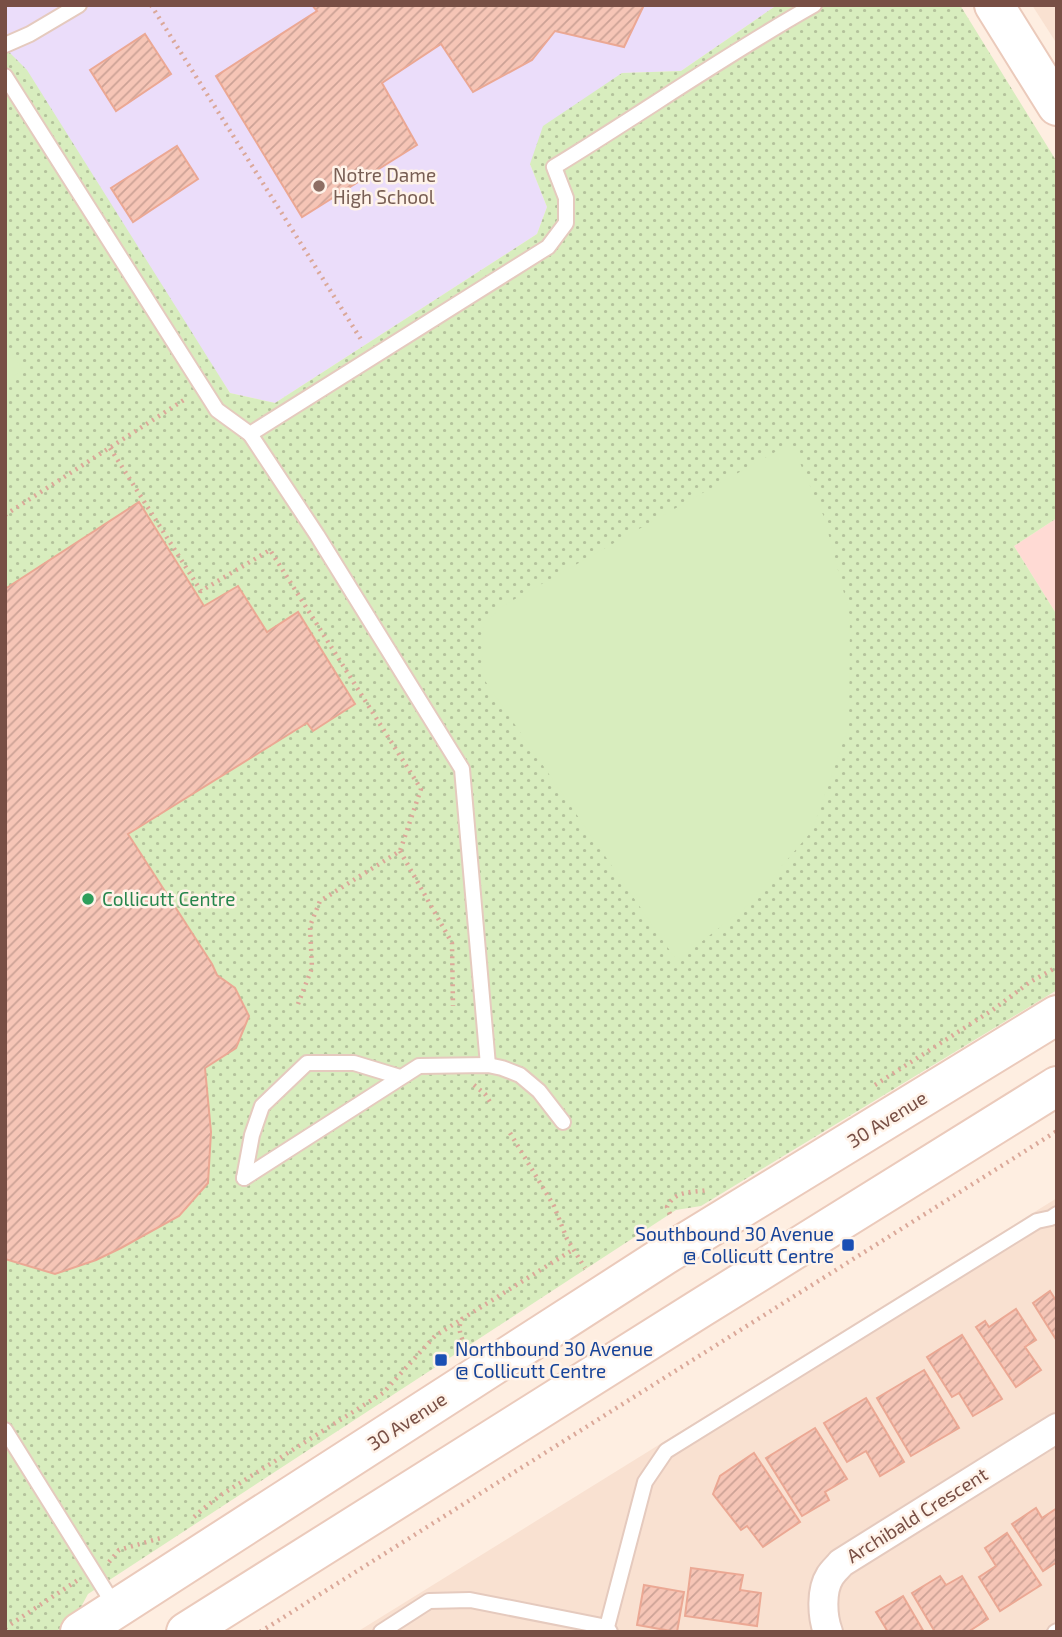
<svg xmlns="http://www.w3.org/2000/svg" width="1062" height="1637" font-family="'Exo 2',sans-serif">
  <style>
    .residential { fill: #f9e1d1 }
    .commercial { fill: #ffdad4 }
    .education { fill: #ebddfa }
    .grass { fill: url(#grass-dots) }
    .pitch { fill: #d8edbe }
    .building { fill: url(#building-hatch); stroke: #eba894; stroke-width: 2 }
    .lines { fill: none; stroke-linecap: round; stroke-linejoin: round }
    .lane-casing { stroke: #e5cabe; stroke-width: 18 }
    .street-casing { stroke: #e5cabe; stroke-width: 32 }
    .secondary-casing { stroke: #ebcabb; stroke-width: 42 }
    .path { stroke: #dba899; stroke-width: 4.5; stroke-dasharray: 2 5; stroke-linecap: butt }
    .lane { stroke: #fff; stroke-width: 14 }
    .street { stroke: #fff; stroke-width: 28 }
    .secondary { stroke: #fff; stroke-width: 38 }
    .education-dot { fill: #8d6e63; stroke: #fff3e9; stroke-width: 2.5 }
    .leisure-dot { fill: #2e9e5b; stroke: #fff3e9; stroke-width: 2.5 }
    .transit-dot { fill: #1a4fb4; stroke: #fff3e9; stroke-width: 2.5 }
    .labels { text-anchor: middle; stroke-width: 5; stroke-linejoin: round; paint-order: stroke }
    .education-label { font-size: 19px; fill: #785e54; stroke: #fff3e9; text-anchor: start }
    .leisure-label { font-size: 19px; fill: #27864d; stroke: #fff3e9; text-anchor: start }
    .street-label { font-size: 19px; fill: #784f45; stroke: #fff3e9 }
    .transit-label { font-size: 19px; fill: #164399; stroke: #fff3e9; text-anchor: end }
  </style>
  <defs>
    <pattern id="grass-dots" width="8" height="8" patternUnits="userSpaceOnUse" patternTransform="scale(1.75)"><rect width="8" height="8" fill="#d8edbe"/><path d="M2 2h.1M6 6h.1" fill="none" stroke="#b4c29c" stroke-width="1.8" stroke-linecap="round"/></pattern>
    <pattern id="building-hatch" width="6" height="6" patternUnits="userSpaceOnUse" patternTransform="scale(1.75)"><rect width="6" height="6" fill="#f6c5b6"/><path d="M-1 1l2-2M0 6l6-6M5 7l2-2" fill="none" stroke="#cca296"/></pattern>
  </defs>
  <rect width="100%" height="100%" fill="#feeee1"/>
  <g class="residential">
    <polygon points="1032,5 1057,5 1057,44"/>
    <polygon points="1057,1198 1057,1632 357,1632"/>
  </g>
  <polygon class="commercial" points="1057,518 1057,615 1014,546"/>
  <polygon class="education" points="5,5 777,5 681,71 622,73 530,164 547,207 537,234 275,403 230,393 5,48"/>
  <polygon class="grass" points="777,5 960,5 1057,162 1057,518 1014,546 1057,615 1057,990 701,1206 676,1210 88,1594 74,1620 55,1632 5,1632 5,48 27,70 230,393 275,403 537,234 547,207 530,164 543,126 622,73 681,71"/>
  <g class="pitch">
    <polygon points="5,342 23,370 5,381"/>
    <polygon points="791,443 824,517 850,616 849,725 812,831 747,906 677,961 481,675 484,625 501,607"/>
  </g>
  <g class="building">
    <polygon points="312,5 644,5 624,47 555,31 532,60 473,92 441,44 382,83 417,145 302,217 216,76 317,11"/>
    <polygon points="145,34 171,74 116,111 90,70"/>
    <polygon points="177,146 198,179 133,222 111,188"/>
    <polygon points="139,502 204,606 238,586 267,632 298,612 355,704 313,731 307,723 128,834 212,964 217,975 235,988 249,1016 236,1048 205,1068 211,1132 208,1183 179,1216 121,1248 96,1260 55,1274 5,1259 5,589"/>
    <polygon points="1050,1291 1057,1302 1057,1341 1033,1303"/>
    <polygon points="1016,1309 1036,1340 1025,1347 1041,1370 1016,1387 976,1327 985,1321 989,1327"/>
    <polygon points="962,1335 1002,1399 973,1416 959,1393 952,1397 927,1357"/>
    <polygon points="924,1370 959,1428 911,1456 877,1398"/>
    <polygon points="866,1398 904,1462 880,1476 866,1451 847,1462 824,1423"/>
    <polygon points="815,1428 847,1479 825,1492 829,1500 802,1516 766,1458"/>
    <polygon points="754,1453 800,1522 763,1547 747,1526 741,1530 713,1494 720,1476"/>
    <polygon points="1036,1508 1042,1518 1057,1508 1057,1562 1043,1571 1012,1524"/>
    <polygon points="1007,1533 1041,1585 1000,1611 979,1577 996,1566 985,1548"/>
    <polygon points="691,1568 743,1575 740,1590 761,1593 757,1626 685,1616"/>
    <polygon points="940,1576 946,1585 962,1576 988,1619 968,1632 935,1632 912,1593"/>
    <polygon points="644,1585 684,1592 677,1632 637,1625"/>
    <polygon points="903,1596 924,1632 888,1632 876,1612"/>
  </g>
  <g class="lines">
    <g class="lane-casing">
      <g id="lane">
        <polyline points="5,45 30,34 79,5"/>
        <path d="M5,76L217,410L250,434L548,247L566,223V198L554,167C641,114 725,55 814,5"/>
        <polyline points="250,434 317,535 462,769 488,1065"/>
        <polyline points="244,1178 419,1066 488,1065 502,1068 520,1075 539,1091 563,1122"/>
        <polyline points="244,1178 252,1135 262,1106 307,1063 354,1063 400,1077"/>
        <polyline points="5,1430 116,1608"/>
        <polyline points="381,1632 429,1601 470,1600 607,1627"/>
        <polyline points="610,1632 607,1627 645,1482 666,1451 1037,1221 1051,1218 1057,1214"/>
        <polyline points="1055,1632 1057,1631"/>
      </g>
    </g>
    <g class="street-casing">
      <path id="street" d="M828,1632C822,1616 821,1590 830,1576C833,1571 838,1567 841,1563L1057,1428"/>
    </g>
    <g class="secondary-casing">
      <g id="secondary">
        <polyline points="994,5 1057,106"/>
        <polyline points="80,1632 665,1255 1057,1015"/>
        <polyline points="186,1632 699,1309 1057,1086"/>
      </g>
    </g>
    <g class="path">
      <polyline points="151,5 362,341"/>
      <polyline points="110,448 201,591 270,550 421,789 400,851 320,901 310,926 312,968 298,1004"/>
      <polyline points="5,515 187,398"/>
      <polyline points="400,851 452,943 453,1006"/>
      <polyline points="474,1085 485,1094 490,1102"/>
      <polyline points="875,1085 994,1009 1030,982 1057,967"/>
      <polyline points="510,1133 554,1206 567,1239 585,1268"/>
      <path d="M670,1214L667,1207C675,1190 691,1193 707,1190"/>
      <path d="M465,1346C461,1336 457,1329 462,1319L574,1249"/>
      <polyline points="194,1517 204,1508 221,1495 383,1393 435,1336 462,1319"/>
      <polyline points="109,1562 119,1550 164,1537"/>
      <polyline points="5,1628 78,1580"/>
      <polyline points="260,1632 1057,1131"/>
    </g>
    <use href="#lane" class="lane"/>
    <use href="#street" class="street"/>
    <use href="#secondary" class="secondary"/>
  </g>
  <circle class="education-dot" cx="319" cy="186" r="7"/>
  <circle class="leisure-dot" cx="88" cy="899" r="7"/>
  <g class="transit-dot">
    <rect x="841" y="1238" width="14" height="14" rx="3.5"/>
    <rect x="434" y="1353" width="14" height="14" rx="3.5"/>
  </g>
  <g class="labels">
    <g class="education-label">
      <text x="333" y="182">Notre Dame<tspan x="333" dy="22">High School</tspan></text>
    </g>
    <g class="leisure-label">
      <text x="102" y="906">Collicutt Centre</text>
    </g>
    <g class="street-label">
      <text transform="translate(887 1119) rotate(-32)" y="7">30 Avenue</text>
      <text transform="translate(407 1421) rotate(-33)" y="7">30 Avenue</text>
      <text transform="translate(917 1515) rotate(-32)" y="7">Archibald Crescent</text>
    </g>
    <g class="transit-label">
      <text x="834" y="1241">Southbound 30 Avenue<tspan x="834" dy="22">@ Collicutt Centre</tspan></text>
      <text x="455" y="1356" text-anchor="start">Northbound 30 Avenue<tspan x="455" dy="22">@ Collicutt Centre</tspan></text>
    </g>
  </g>
  <rect width="1062" height="1637" fill="none" stroke="#784f45" stroke-width="14"/>
</svg>
